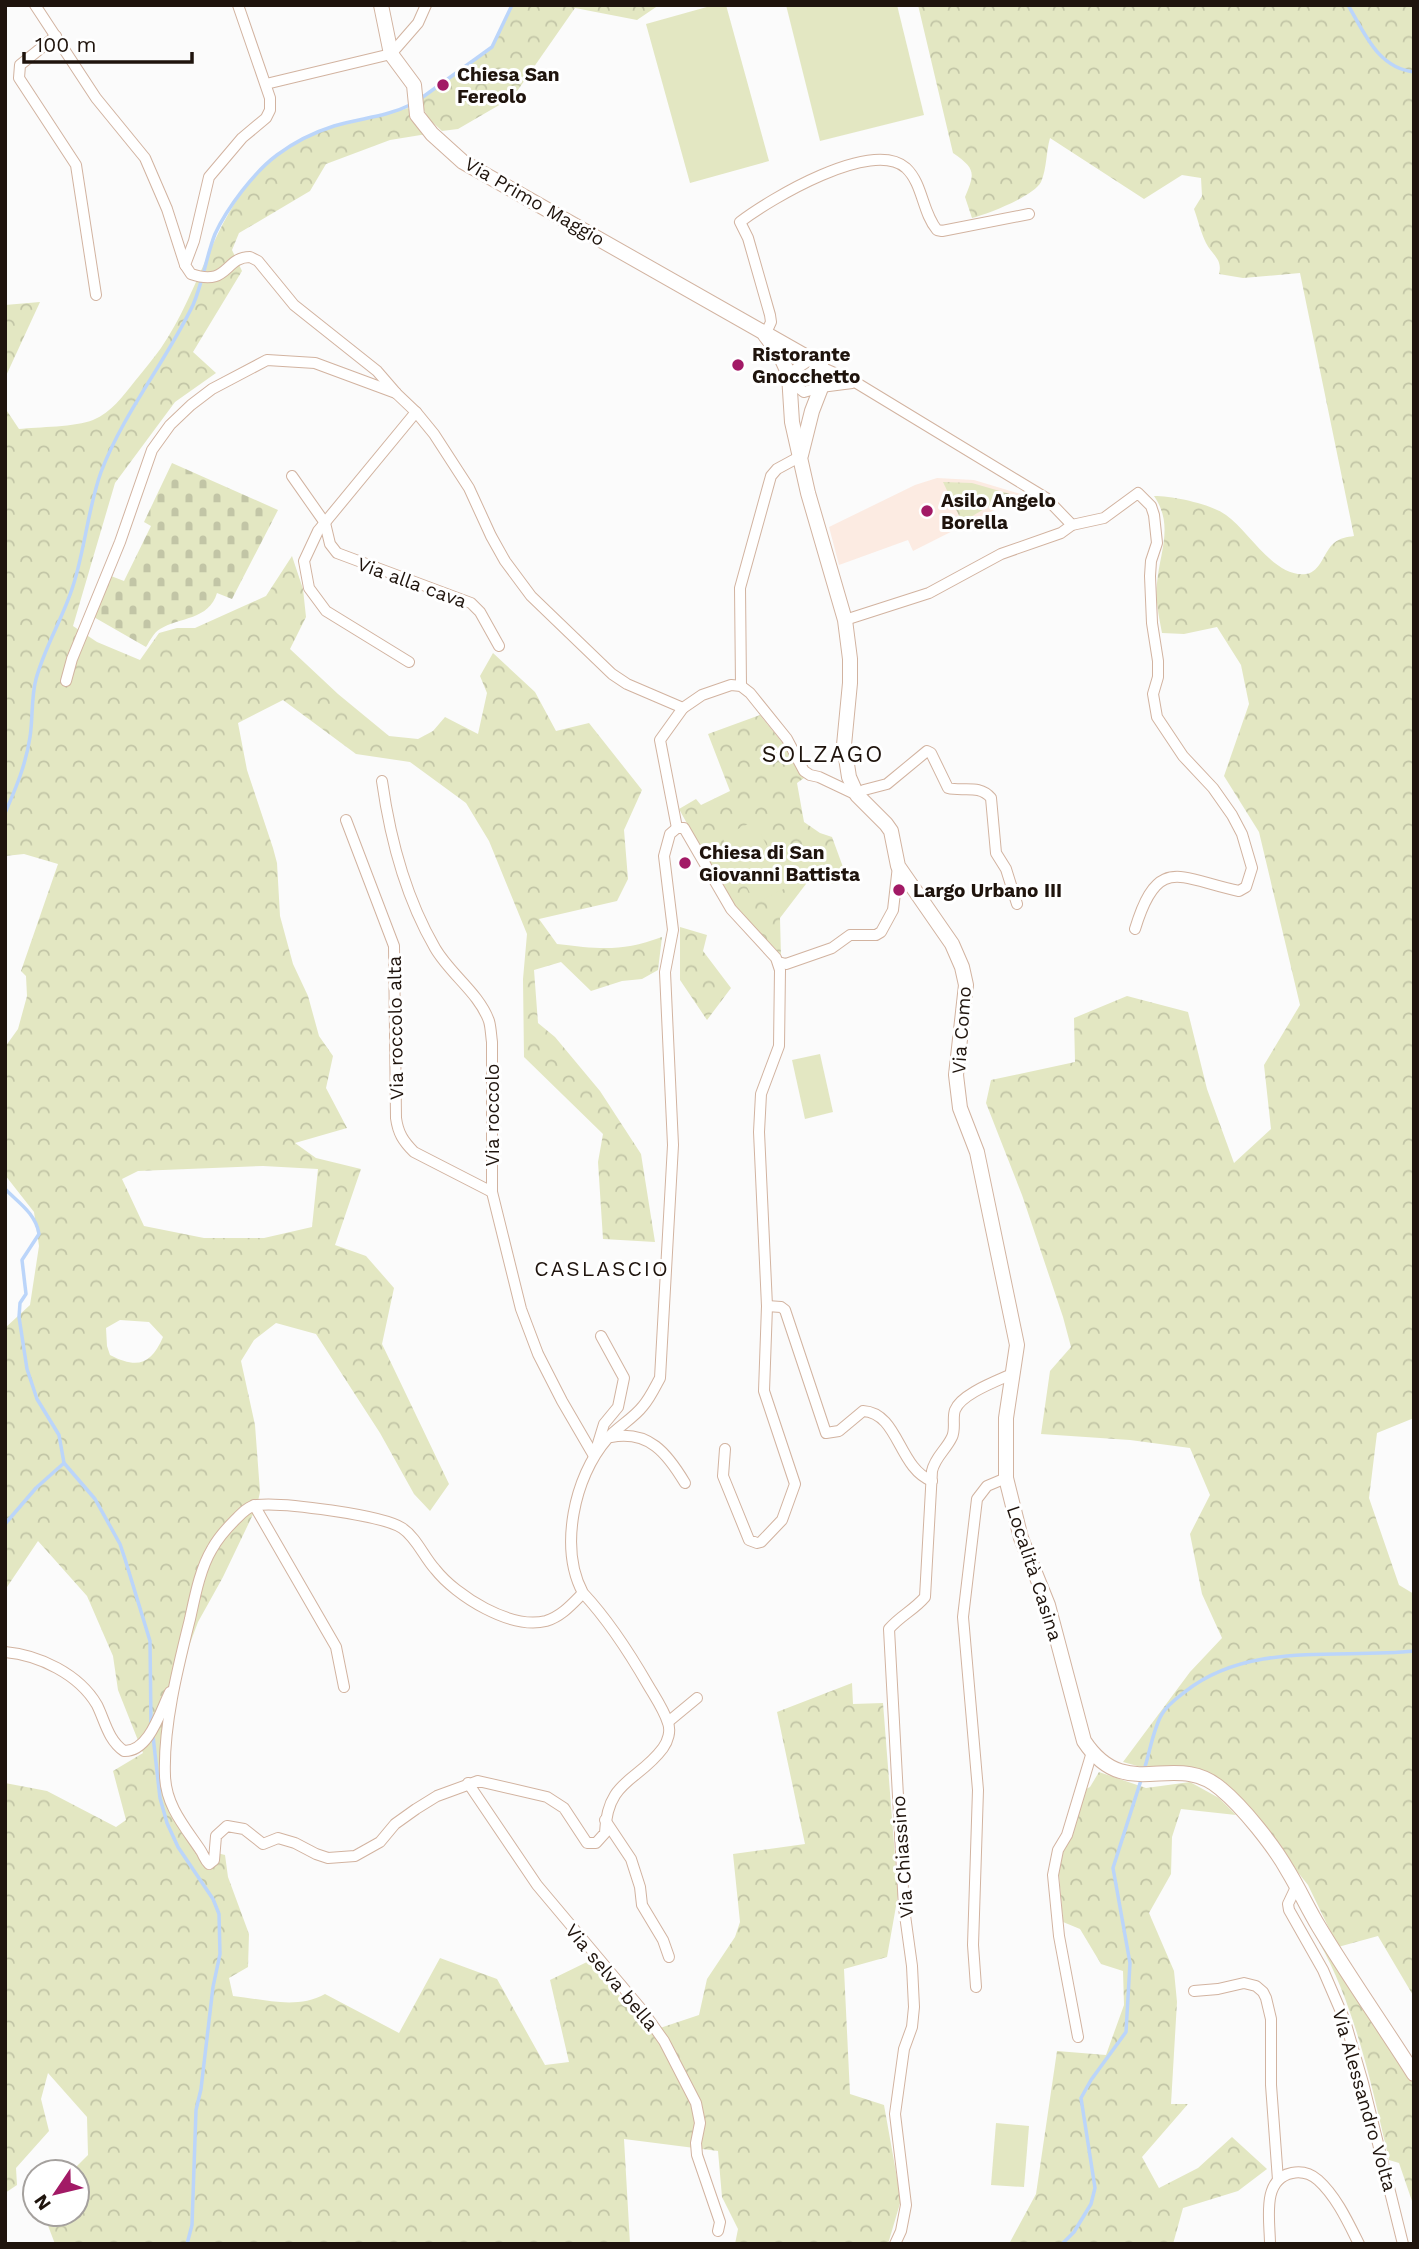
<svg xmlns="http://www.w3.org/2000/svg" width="1419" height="2249" font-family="'Work Sans',sans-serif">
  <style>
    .built { fill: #fcebe2 }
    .forest { fill: url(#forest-crowns); fill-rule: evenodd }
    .cemetery { fill: url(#cemetery-stones) }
    .pitch { fill: #e3e7c2 }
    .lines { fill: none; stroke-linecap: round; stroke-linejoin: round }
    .stream { stroke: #bbd5fa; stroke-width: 3.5 }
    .street-casing { stroke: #d2b3a0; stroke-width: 12 }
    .secondary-casing { stroke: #d2b3a0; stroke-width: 16 }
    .street { stroke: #fff; stroke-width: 10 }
    .secondary { stroke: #fff; stroke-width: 14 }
    .poi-dot { fill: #a21a66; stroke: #fff; stroke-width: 2.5 }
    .labels { text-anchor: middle; stroke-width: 6; stroke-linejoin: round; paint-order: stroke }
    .poi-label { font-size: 19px; font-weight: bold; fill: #1f140d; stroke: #fff; text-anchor: start }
    .street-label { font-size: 19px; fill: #1f140d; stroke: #fff }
    .neighbourhood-label { font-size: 21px; letter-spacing: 2px; fill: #1f140d; stroke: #fff }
    .quarter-label { font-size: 23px; letter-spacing: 2px; fill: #1f140d; stroke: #fff }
  </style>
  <defs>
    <pattern id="forest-crowns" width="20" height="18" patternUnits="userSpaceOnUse" patternTransform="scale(1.75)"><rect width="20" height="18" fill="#e3e7c2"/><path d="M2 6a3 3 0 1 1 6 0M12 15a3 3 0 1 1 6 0" fill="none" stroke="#c2c5a6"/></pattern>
    <pattern id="cemetery-stones" width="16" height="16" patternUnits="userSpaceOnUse" patternTransform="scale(1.75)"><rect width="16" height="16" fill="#e3e7c2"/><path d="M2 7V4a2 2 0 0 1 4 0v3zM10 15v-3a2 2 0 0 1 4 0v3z" fill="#c2c5a6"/></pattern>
  </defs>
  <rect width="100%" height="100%" fill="#fbfbfb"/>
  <polygon class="built" points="937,478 974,480 1024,495 913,551 908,540 839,565 829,527 915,485"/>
  <g class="forest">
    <polygon points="512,5 659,5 637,20 575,8 513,97 458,129 442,131 429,119 419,101 492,47"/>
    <path d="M918,5H1414V1418L1377,1433L1369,1498L1399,1585L1414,1594V1997L1378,1936L1338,1947L1308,1885L1280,1850L1211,1777L1148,1769L1123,1762L1190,1672L1222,1638L1202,1594L1190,1534L1210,1495L1190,1448L1130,1440L1041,1434L1050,1371L1071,1347L1063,1317L1022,1195L986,1103L991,1080L1075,1062L1074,1018L1127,996L1188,1012L1207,1089L1234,1163L1271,1129L1264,1065L1300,1005L1259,832L1224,776L1249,704L1241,665L1217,627L1184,634L1162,633C1159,616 1155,600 1157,583C1160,551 1174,525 1154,496C1173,496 1211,504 1226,515C1249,531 1274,578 1306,574C1321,572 1324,551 1334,543C1340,538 1347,537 1354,536L1300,273L1243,278L1219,274C1223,259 1212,255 1206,243C1201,233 1198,220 1194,209L1202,196L1201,178L1182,175L1144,199L1050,138C1046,152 1047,168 1041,182C1034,196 988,214 972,218L965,197C975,173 976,169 953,153Z"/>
    <path d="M408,108L427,134L390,140L326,164L310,191L239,233L232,250L242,271L193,352L216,373L175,402L115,483L73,626L97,642L140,660L159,633L177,628H195L266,596L292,556L303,589L306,617L290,649L338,694L389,736L418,739L433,731L445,717L478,734L487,693L480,676L493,653L535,692L556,731L589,723L642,790L624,830L628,879L617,901L539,919L557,944C600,949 621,952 662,937L658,970L642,979L622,981L591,991L561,962L534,970L538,1023L555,1037L600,1091L641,1154L655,1242L603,1239L598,1162L603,1134L524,1057L523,979L527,934L489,841L466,803L410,762L356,754L283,700L238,723L247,770L273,848L277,863L280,916L293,964L308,996L319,1036L333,1056L326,1088L347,1128L295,1143L316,1158L361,1169L335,1245L366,1256L394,1288L382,1344L449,1484L430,1511L414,1494L380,1433L316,1334L276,1323L254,1340L241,1361L255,1425L260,1492L257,1506L223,1577L198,1622L189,1646L181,1680L168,1712L163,1778L203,1861L217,1853L225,1855L228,1877L249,1934L248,1967L229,1978L233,1996C264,1999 296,2010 325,1994L399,2033L440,1958L497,1979L545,2065L569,2062L550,1980L589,1961L651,2031L699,2015L707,1979L735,1937L740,1922L733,1854L805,1844L777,1712L852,1683L853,1704L883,1703L898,1895L887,1957L844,1969L850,2094L884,2105L901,2200L888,2244H735L738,2229L722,2197L718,2151L624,2139L630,2244H55L47,2223L49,2214H77V2172H71L88,2155L87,2117L48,2073L41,2099L49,2131L16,2168L17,2185L5,2193V1783L47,1791L116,1827L126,1820L113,1771L143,1753L118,1690L113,1656L87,1596L38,1541L5,1590V1328L30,1305L39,1246L34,1212L5,1175V1047L18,1029L27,996L26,976L21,971L58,864L24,854L5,856V408L19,429C38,427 76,427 93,420C112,412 122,397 135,381C144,370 153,359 161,348C205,284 217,197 283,150C319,124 367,121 408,108ZM263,1166L318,1169L312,1227L264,1238H204L144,1226L122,1179L138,1171ZM120,1320L149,1322L163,1337C151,1365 137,1369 110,1355L107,1346L106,1328Z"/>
    <polygon points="40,302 5,378 5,305"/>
    <polygon points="943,482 972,483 1010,494 962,522"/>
    <polygon points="760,715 790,752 804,778 797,783 804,822 820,833 832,837 847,878 837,884 809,880 780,918 781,957 733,907 679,809 696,799 701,805 730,791 708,734"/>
    <polygon points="680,927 707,935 703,951 731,988 707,1020 680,980"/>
    <polygon points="1099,1772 1146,1788 1190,1782 1219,1798 1236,1815 1181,1809 1172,1837 1171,1874 1149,1913 1174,1971 1177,2002 1171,2104 1188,2104 1142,2157 1159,2188 1198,2168 1232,2137 1267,2169 1238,2191 1183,2208 1173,2244 1009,2244 1036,2194 1057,2051 1106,2055 1124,2005 1123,1971 1101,1964 1080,1929 1063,1922 1058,1863 1060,1853 1068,1844 1084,1790 1090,1787"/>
    <path d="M1322,1941L1373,2016L1414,2085V2207L1399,2163L1389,2160C1372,2087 1356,2008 1319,1942Z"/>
  </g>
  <path class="cemetery" d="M172,463L278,510L232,599L217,593C209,620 180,617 160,629C154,632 150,641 146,647L92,616L111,576L124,581L151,526L144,522Z"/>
  <g class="pitch">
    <polygon points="714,5 726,5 769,161 690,183 646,24"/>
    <polygon points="786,5 897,5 924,115 820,141"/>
    <polygon points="754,821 788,887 755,903 722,837"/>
    <polygon points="820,1054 833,1112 805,1119 792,1060"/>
    <polygon points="996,2123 1029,2126 1024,2187 991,2185"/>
  </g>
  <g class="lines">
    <g class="stream">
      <path d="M1348,5C1365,34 1378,68 1414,72"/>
      <polyline points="420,99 492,47 512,5"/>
      <path d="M5,813C16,788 26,764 30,737C33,718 31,698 36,679C45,646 63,618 73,586C85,549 88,508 101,472C124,412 165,363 193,305C203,282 206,257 215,234C227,208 254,172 277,155C293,143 315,132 334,126C360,118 386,117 410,105"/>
      <path d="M5,1189C19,1203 36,1214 39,1234L22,1260L26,1294L20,1303L19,1317L27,1369L37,1399L59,1435L64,1463L36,1488L5,1524"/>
      <polyline points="64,1463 95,1499 120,1544 125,1559 150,1641 151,1725"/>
      <polyline points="153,1736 160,1798 167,1823 178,1847 213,1899 219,1914 220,1954 213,1987 201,2089 196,2110 192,2225 187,2244"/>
      <path d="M1144,1770C1150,1752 1153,1729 1162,1714C1168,1704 1177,1698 1186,1691C1250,1641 1338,1659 1414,1651"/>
      <polyline points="1062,2244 1074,2232 1091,2204 1095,2188 1081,2098 1091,2080 1126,2032 1130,1963 1113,1868 1142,1777"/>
    </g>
    <g class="street-casing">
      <g id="street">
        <polyline points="35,5 96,98 145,158 167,209 185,265"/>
        <path d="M238,5L270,98V110L266,118L242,138L209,177L194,241L185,265L191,274C229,287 224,257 250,257L258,261L294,305L377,371L396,393L416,412L434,434L469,488L491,536L505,561L531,596L612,674L627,684L683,708L702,695L731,685L741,686L750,693L787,739L804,771L810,775L819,777L857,795L864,790L887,784L927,751L931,753L948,788C963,792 979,784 991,798L996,853L1006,869L1017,904"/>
        <polyline points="56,36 20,65 19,78 76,165 96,295"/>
        <polyline points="266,84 391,54 418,23 426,5"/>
        <path d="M765,335L771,322L770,315L748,238L740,222C770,199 872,138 906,168C923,184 922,212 937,230L942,231L1029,214"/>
        <polyline points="811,359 796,369 790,381 804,392 821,387 852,383"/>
        <polyline points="821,367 855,382 1046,498 1072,525"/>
        <polyline points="292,476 325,523 330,544 337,553 471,603 480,612 499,646"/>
        <path d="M845,620L929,593L1001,554L1061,533L1072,525L1104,518L1138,493L1151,506L1154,515L1157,543L1151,561L1150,576L1152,623L1158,661V677L1153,694L1157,717L1183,756L1213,788L1232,815L1242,834L1252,868L1246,887L1239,891C1180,879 1158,853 1135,929"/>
        <polyline points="409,662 326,611 309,588 304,561 318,531 416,412"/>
        <polyline points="66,681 72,659 120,542 152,450 170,425 191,405 212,389 267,360 315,363 396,393"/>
        <polyline points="741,686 740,588 771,476 777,469 801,456"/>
        <path d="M382,781C390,838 406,898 435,948C450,974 479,993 489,1021C491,1028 491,1036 492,1042V1192L521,1309L538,1354L562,1401L594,1456"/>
        <path d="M346,820L394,946L396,1118C398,1133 403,1141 414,1152L492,1192"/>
        <polyline points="677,828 684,828 731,909 776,958 780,970 779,1046 761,1094 759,1132 767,1306 764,1391 795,1484 782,1520 761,1542 757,1543 749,1540 723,1476 725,1449"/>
        <polyline points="677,828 660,740 683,708"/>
        <polyline points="778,962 786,964 832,948 850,935 876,935 881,932 893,910 898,866"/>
        <path d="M767,1306L781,1307L785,1310L826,1433L839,1431L863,1411C899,1413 898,1468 932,1481"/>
        <path d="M611,1437C649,1430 667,1453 685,1483"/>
        <polyline points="596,1450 604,1424 618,1407 624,1378 601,1336"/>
        <polyline points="254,1505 336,1647 344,1687"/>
        <path d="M583,1593C609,1621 629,1652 648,1685C655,1697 664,1710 668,1723C671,1731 668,1741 663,1748C638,1782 607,1779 605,1833L596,1843H587L564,1808L547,1797L478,1781L437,1796L416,1809L395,1824L380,1842L355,1856L328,1858L316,1854L295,1843L278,1838L263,1844L244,1829L227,1826L216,1836L214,1860L209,1864C205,1860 204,1856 201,1851C185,1827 166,1806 165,1776C163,1726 178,1667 190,1619C195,1596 200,1569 212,1549C218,1538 227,1528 235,1520C241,1514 248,1506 257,1505C282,1502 382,1515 402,1528C416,1537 424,1557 435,1569C456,1596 511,1630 546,1621C562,1616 572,1604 583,1593C559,1548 574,1477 607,1439C617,1427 633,1419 643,1406C650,1398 655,1387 660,1378L673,1145L665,972L673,930L664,856L670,834L677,828"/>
        <path d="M5,1652C39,1655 79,1674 97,1705C105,1721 108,1740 124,1751C149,1752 160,1712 170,1692"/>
        <polyline points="668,1722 697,1698"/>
        <polyline points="468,1783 537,1885 642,2010 664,2041 696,2103 700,2123 696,2143 697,2155 720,2222 718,2231"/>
        <polyline points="605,1820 631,1859 640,1887 642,1905 663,1940 669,1957"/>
        <polyline points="1297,1885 1288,1904 1289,1910 1323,1970 1345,2021 1363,2083 1403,2244"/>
        <polyline points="976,1987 973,1945 978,1790 963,1617 977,1499 987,1486 1006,1478"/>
        <polyline points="1194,1991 1218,1989 1244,1983 1256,1986 1263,1992 1266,1998 1271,2019 1271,2085 1278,2180"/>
        <polyline points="1078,2037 1059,1936 1053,1875 1058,1850 1067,1835 1092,1752"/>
        <path d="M895,2244L901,2231L906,2205L895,2114L904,2049L912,2027L914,2007L912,1966L904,1908L889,1629C900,1616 914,1610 925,1597L932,1471C935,1457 946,1450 952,1437C956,1429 952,1418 955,1410C961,1394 997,1381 1012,1374"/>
        <path d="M1270,2244C1270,2221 1261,2179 1292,2173C1302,2171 1311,2174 1318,2180C1336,2196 1348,2222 1359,2244"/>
      </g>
    </g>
    <g class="secondary-casing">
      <g id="secondary">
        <polyline points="381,5 391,54 414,85 417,115 432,134 463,162 821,365 824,380 812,411 801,455"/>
        <path d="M765,335L780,355L789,375L792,422L808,493L845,620L850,659V683L844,745L849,777L857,795L886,824L891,831L898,866L952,944L962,967L966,985L956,1075L960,1108L977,1152L1017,1345L1006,1418V1478L1021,1538L1048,1605L1084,1741C1126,1805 1175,1749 1221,1789C1243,1807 1274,1846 1288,1871C1299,1889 1308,1909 1319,1927C1349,1977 1383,2025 1414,2074"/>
      </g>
    </g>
    <use href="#street" class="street"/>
    <use href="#secondary" class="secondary"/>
  </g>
  <g class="poi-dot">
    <circle cx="443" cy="85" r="7"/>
    <circle cx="738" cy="365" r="7"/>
    <circle cx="927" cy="511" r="7"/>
    <circle cx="685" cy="863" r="7"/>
    <circle cx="899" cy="890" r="7"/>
  </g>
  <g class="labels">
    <g class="poi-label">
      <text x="457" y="81">Chiesa San<tspan x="457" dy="22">Fereolo</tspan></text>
      <text x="752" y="361">Ristorante<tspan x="752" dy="22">Gnocchetto</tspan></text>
      <text x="941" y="507">Asilo Angelo<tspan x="941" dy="22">Borella</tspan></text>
      <text x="699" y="859">Chiesa di San<tspan x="699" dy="22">Giovanni Battista</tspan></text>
      <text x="913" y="897">Largo Urbano III</text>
    </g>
    <g class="street-label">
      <text transform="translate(535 201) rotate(30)" y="7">Via Primo Maggio</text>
      <text transform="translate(412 582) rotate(20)" y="7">Via alla cava</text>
      <text transform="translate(395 1028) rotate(-91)" y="7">Via roccolo alta</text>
      <text transform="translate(961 1030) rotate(-86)" y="7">Via Como</text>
      <text transform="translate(492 1115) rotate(-90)" y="7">Via roccolo</text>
      <text transform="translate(1035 1573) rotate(72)" y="7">Località Casina</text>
      <text transform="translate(902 1857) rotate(-94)" y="7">Via Chiassino</text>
      <text transform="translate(612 1977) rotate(50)" y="7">Via selva bella</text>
      <text transform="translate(1365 2100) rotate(74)" y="7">Via Alessandro Volta</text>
    </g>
    <g class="neighbourhood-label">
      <text x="602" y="1276">CASLASCIO</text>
    </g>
    <g class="quarter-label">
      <text x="823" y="762">SOLZAGO</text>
    </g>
  </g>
  <rect width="1419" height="2249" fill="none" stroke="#1f140d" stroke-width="14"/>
  <g transform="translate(56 2193) rotate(235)"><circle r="33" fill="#ffffff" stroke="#a5a19e" stroke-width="2"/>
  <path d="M0-5L12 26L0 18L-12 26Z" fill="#a21a66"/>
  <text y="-10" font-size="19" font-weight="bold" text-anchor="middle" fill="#1f140d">N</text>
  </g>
  <path d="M24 52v10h168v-10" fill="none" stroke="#1f140d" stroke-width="3.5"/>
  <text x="35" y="52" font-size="21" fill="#1f140d" stroke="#ffffff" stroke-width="5" paint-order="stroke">100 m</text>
</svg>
